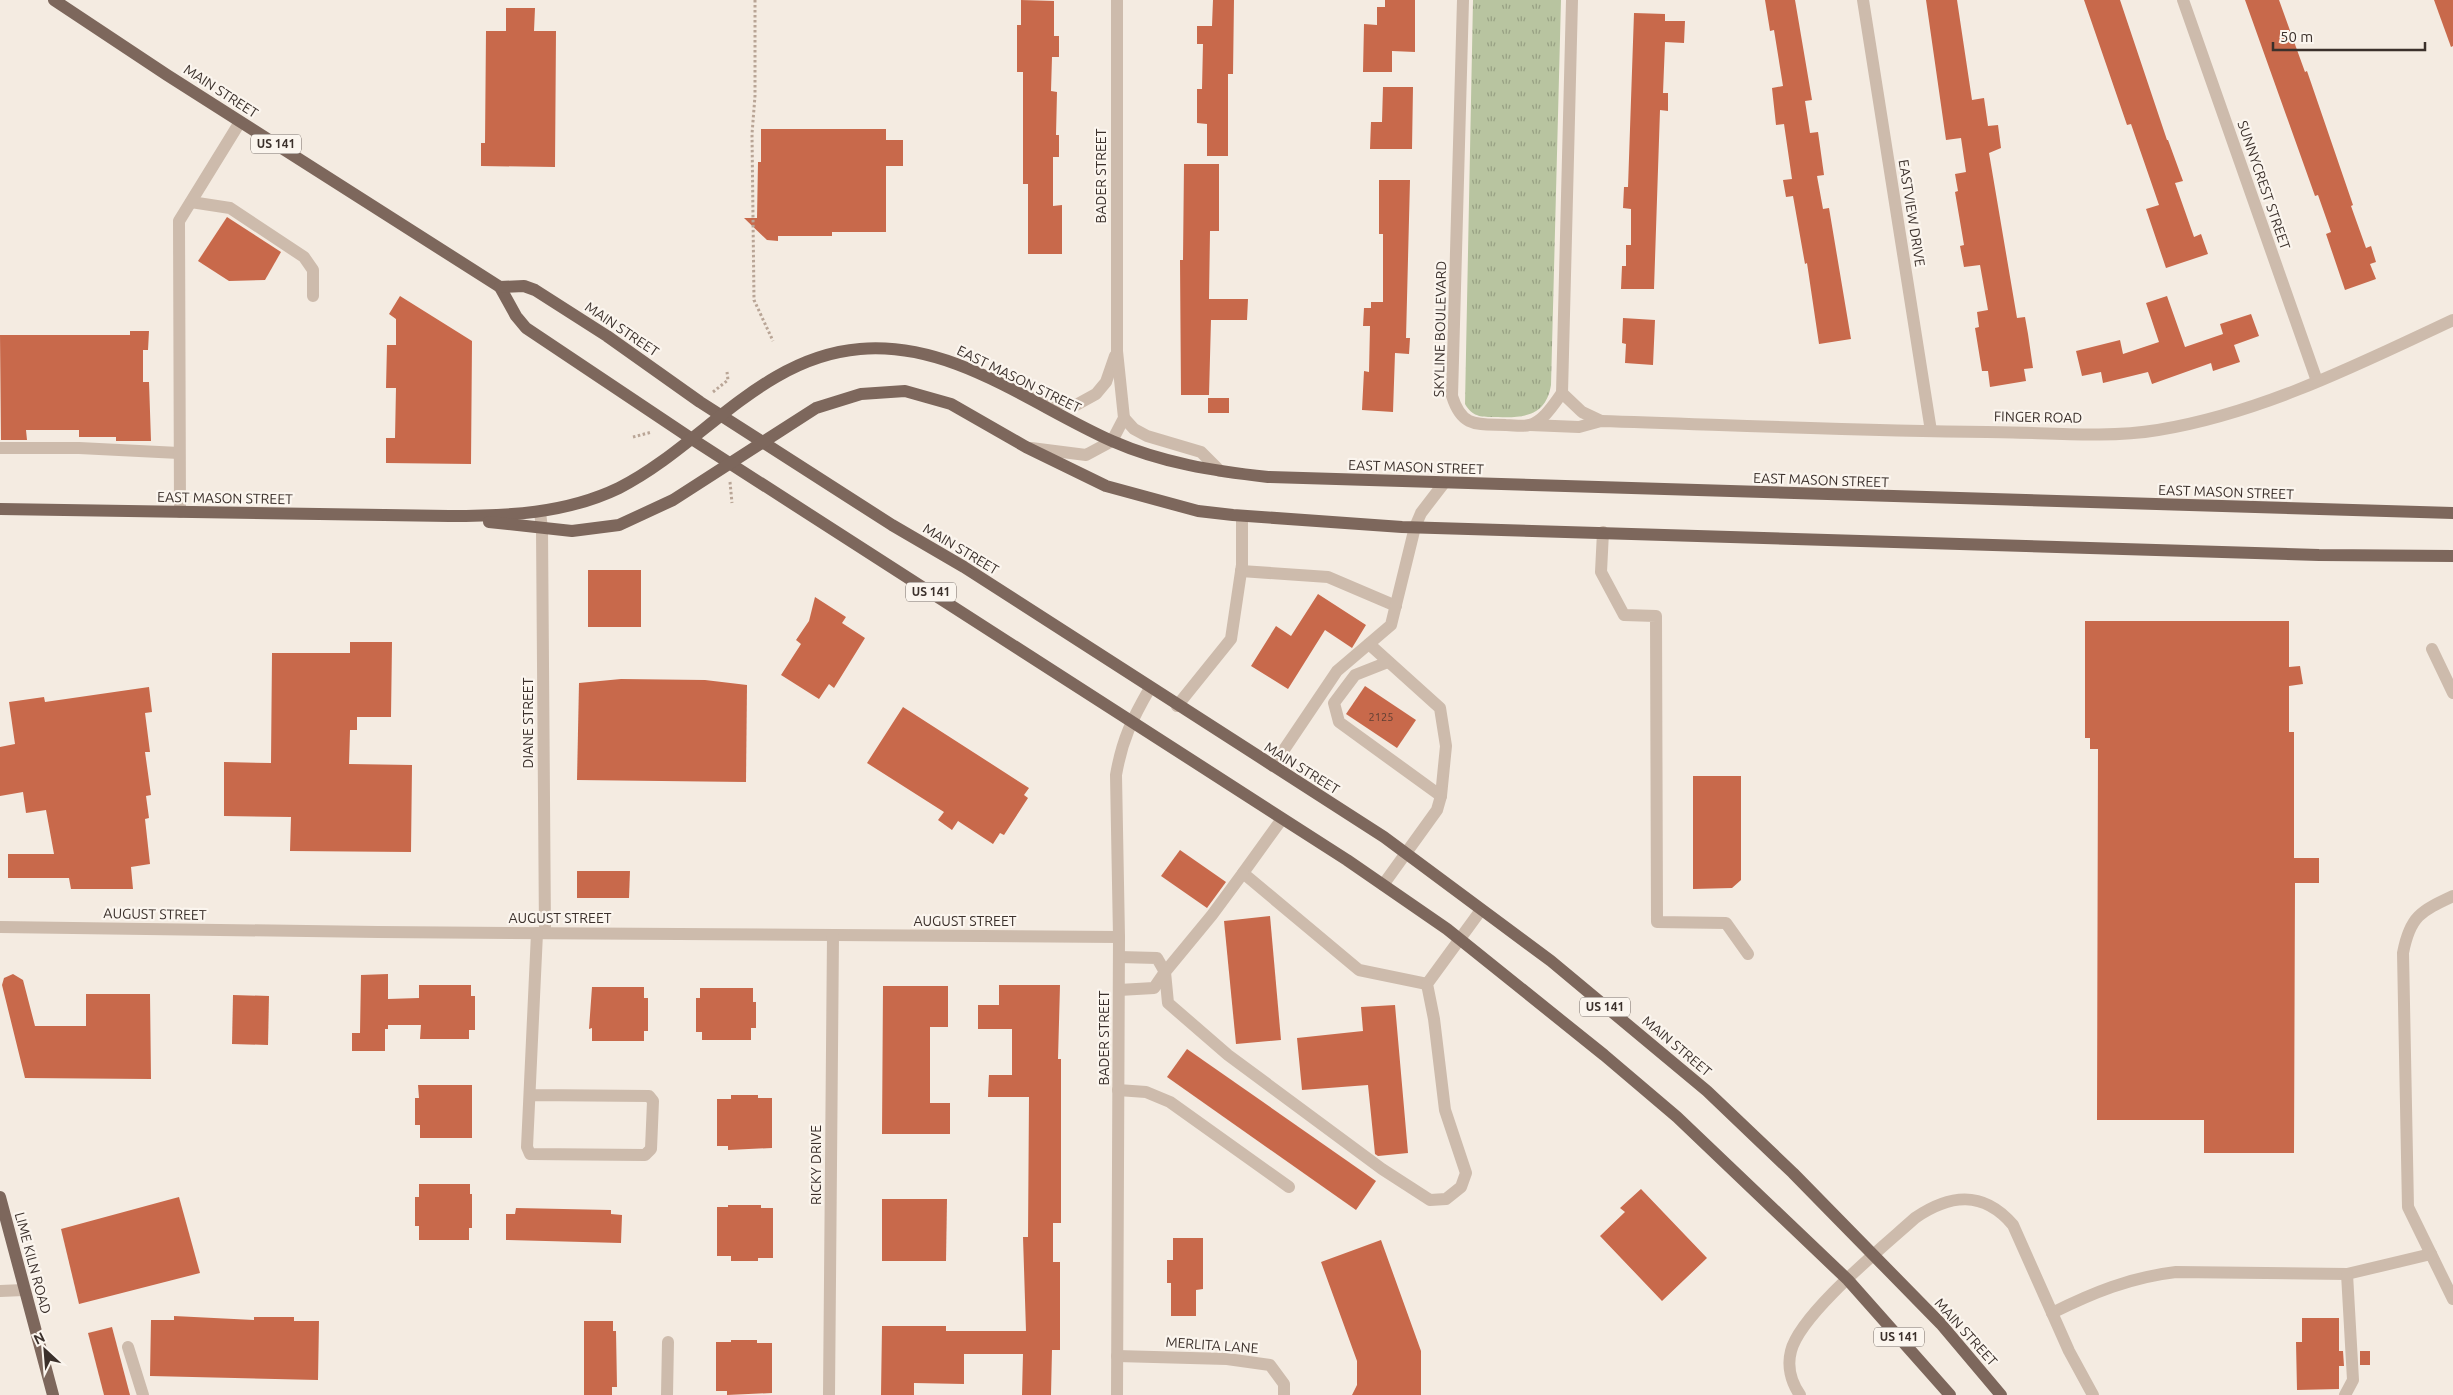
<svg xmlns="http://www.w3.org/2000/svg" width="2453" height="1395" font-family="Ubuntu,sans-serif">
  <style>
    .grass { fill: url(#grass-tufts) }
    .building { fill: #c8694b }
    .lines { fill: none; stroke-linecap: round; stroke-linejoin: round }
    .path { stroke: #b9a596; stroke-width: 3; stroke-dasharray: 2.5 2.5; stroke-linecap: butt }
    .minor { stroke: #cdbbac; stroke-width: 12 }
    .major { stroke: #7d675c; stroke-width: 12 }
    .labels { text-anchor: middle; stroke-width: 4.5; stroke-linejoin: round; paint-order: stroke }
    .number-label { font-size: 11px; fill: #5e3e33 }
    .shield { fill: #fbf5ee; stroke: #756b66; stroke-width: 1 }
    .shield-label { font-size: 12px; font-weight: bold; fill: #3b302b }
    .street-label { font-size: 14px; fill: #3b302b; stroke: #fbf5ee }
  </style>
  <defs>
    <pattern id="grass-tufts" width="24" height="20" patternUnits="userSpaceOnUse" patternTransform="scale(1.25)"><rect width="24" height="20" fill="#b8c4a0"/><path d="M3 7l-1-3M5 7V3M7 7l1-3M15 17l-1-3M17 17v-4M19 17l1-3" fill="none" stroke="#97a083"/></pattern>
  </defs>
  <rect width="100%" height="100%" fill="#f4ebe1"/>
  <path class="grass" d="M1473,0H1561L1551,385C1546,416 1524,418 1498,417C1483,417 1473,418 1465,404Z"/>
  <g class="building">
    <polygon points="1021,0 1054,1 1054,36 1059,36 1059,57 1052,57 1051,91 1057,92 1056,135 1059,135 1059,157 1053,157 1053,206 1062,205 1062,254 1028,254 1028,184 1023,184 1023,72 1017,72 1017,25 1021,25"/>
    <polygon points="1213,0 1234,0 1233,74 1228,74 1228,156 1207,156 1207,124 1197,123 1197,89 1202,89 1203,44 1197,44 1197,26 1212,26"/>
    <polygon points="1385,0 1415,0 1415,52 1392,51 1392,72 1363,72 1364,24 1377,25 1377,7 1385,7"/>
    <polygon points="1765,0 1795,0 1812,100 1805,101 1810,133 1818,132 1824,175 1817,176 1823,209 1829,208 1851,339 1819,344 1807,263 1805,264 1793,196 1786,197 1783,180 1792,179 1784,124 1776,125 1772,88 1783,86 1774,30 1770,31"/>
    <polygon points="1926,0 1957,0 1972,100 1984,98 1988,126 1998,125 2001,148 1989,153 2017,318 2025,317 2028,334 2033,368 2024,369 2026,381 1990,387 1988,371 1982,371 1975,328 1979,327 1977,312 1988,310 1980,265 1964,267 1960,246 1964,245 1955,192 1958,191 1955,174 1966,172 1961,138 1946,140"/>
    <polygon points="2084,0 2120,0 2167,140 2168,140 2183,181 2175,183 2194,237 2201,234 2208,254 2166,268 2146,209 2159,205 2131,124 2127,125"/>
    <polygon points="2245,0 2279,0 2305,72 2307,71 2353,205 2351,206 2366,248 2371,246 2376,262 2370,264 2376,279 2345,290 2326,234 2331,232 2318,195 2315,196"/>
    <polygon points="2434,0 2453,0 2453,46 2451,47"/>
    <polygon points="506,8 535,8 534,31 556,31 555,167 481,166 481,143 485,143 486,31 506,31"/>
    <polygon points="1634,13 1665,14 1665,21 1685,21 1684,43 1665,42 1663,93 1668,93 1668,111 1660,110 1654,289 1621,289 1622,266 1626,266 1626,245 1631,245 1631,209 1623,208 1624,187 1628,187"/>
    <polygon points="1383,87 1413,87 1412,149 1370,149 1371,122 1382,122"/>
    <polygon points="761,129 886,129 886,140 903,140 903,166 886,166 886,232 832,232 832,236 778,236 778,241 767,240 744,218 757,218 758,162 761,162"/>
    <polygon points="1184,164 1219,164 1219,231 1210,231 1209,299 1248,299 1247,320 1211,320 1209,395 1181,395 1180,260 1183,260"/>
    <polygon points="1379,180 1410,180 1406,338 1410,338 1409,354 1395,353 1393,412 1362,410 1364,371 1369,372 1370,326 1363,326 1364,308 1371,308 1371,302 1383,302 1383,234 1379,234"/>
    <polygon points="227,217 281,252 265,280 229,281 198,261"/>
    <polygon points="400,296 472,341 471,464 386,463 386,438 395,438 396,388 386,388 387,345 396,345 396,319 389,314"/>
    <polygon points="2167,296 2185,347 2223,334 2220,324 2251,314 2259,336 2234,345 2240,362 2213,371 2211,363 2152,384 2148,372 2103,383 2101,372 2082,376 2076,351 2120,340 2123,354 2159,342 2146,303"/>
    <polygon points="1623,318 1655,320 1653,365 1625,363 1626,344 1622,343"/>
    <polygon points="130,331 149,331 148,350 143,350 143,382 149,382 151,441 116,441 116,437 79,437 79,430 26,430 27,440 1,440 0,335 130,335"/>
    <rect x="1208" y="398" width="21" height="15"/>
    <rect x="588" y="570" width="53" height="57"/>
    <polygon points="1318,594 1366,625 1352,648 1325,630 1288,689 1251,666 1276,626 1291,636"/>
    <polygon points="815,597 846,617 842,623 865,638 834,688 829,684 819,699 781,675 801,644 796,640 809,621"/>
    <polygon points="2085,621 2289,621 2289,667 2300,666 2303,684 2289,686 2289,732 2294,732 2294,858 2319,858 2319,883 2295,883 2294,1153 2204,1153 2204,1120 2097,1120 2098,749 2090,749 2090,738 2085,738"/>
    <polygon points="350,642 392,642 391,717 357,717 357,730 350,730 349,764 412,765 411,852 290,851 291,817 224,816 224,762 271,763 272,653 350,653"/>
    <polygon points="621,679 705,680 747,685 746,782 577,780 579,683"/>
    <polygon points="1365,686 1416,720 1397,748 1346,714"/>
    <polygon points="149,687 152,712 145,713 150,752 145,752 151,795 146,796 149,818 145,819 150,864 131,867 133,889 71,889 69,878 8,878 8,854 54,854 46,810 26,813 23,792 0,796 0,747 15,744 9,702 44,697 45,702"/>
    <polygon points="903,707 1029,788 1024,795 1028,798 1004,835 1000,833 993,844 958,821 952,830 938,820 944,812 867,763"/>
    <polygon points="1693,776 1741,776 1741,880 1732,888 1693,889"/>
    <polygon points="1180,850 1226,882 1207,908 1161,876"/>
    <polygon points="577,871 630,871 629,898 577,898"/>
    <polygon points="1270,916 1281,1040 1236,1044 1224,921"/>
    <polygon points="13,974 23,980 35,1026 86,1026 86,994 150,994 151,1079 25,1078 2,985 4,978"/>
    <polygon points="388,974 388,999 419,998 419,985 471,985 471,996 475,996 475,1030 469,1030 469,1039 420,1039 421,1025 388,1025 388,1029 385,1029 385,1051 352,1051 352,1033 360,1033 361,975"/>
    <polygon points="999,985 1060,985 1058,1059 1061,1059 1061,1223 1053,1223 1053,1262 1060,1262 1060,1350 1052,1350 1051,1395 1022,1395 1023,1354 964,1354 964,1384 914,1383 914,1395 881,1395 882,1326 946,1326 946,1331 1026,1331 1023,1237 1028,1237 1029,1097 988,1097 989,1075 1012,1075 1012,1029 978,1029 978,1005 999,1005"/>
    <polygon points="883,986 948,986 948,1027 930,1027 930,1103 950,1103 950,1134 882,1134"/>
    <polygon points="592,987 644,987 644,998 648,998 648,1031 644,1031 644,1041 592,1041 592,1028 589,1029"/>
    <polygon points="700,988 753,988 753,1002 756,1002 756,1028 751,1028 751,1040 702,1040 702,1032 696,1032 696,998 700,998"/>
    <polygon points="233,995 269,996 268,1045 232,1044"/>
    <polygon points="1395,1005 1408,1153 1378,1156 1375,1154 1368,1085 1302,1090 1297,1038 1363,1031 1361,1007"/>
    <polygon points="1187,1049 1376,1181 1356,1210 1167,1077"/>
    <polygon points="418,1085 472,1085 472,1138 420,1138 420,1125 415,1125 415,1098 419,1098"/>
    <polygon points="731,1095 758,1095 758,1098 772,1098 772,1148 728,1150 728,1146 717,1146 717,1099 731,1099"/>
    <polygon points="419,1184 470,1184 470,1194 472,1194 472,1228 469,1228 469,1240 419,1240 419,1226 415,1226 415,1197 419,1197"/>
    <polygon points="1641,1189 1707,1258 1662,1301 1600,1236 1625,1212 1620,1208"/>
    <polygon points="179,1197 200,1273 79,1304 61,1229"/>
    <polygon points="882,1199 947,1199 946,1261 882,1261"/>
    <polygon points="728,1205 761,1205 761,1208 773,1208 773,1258 758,1258 758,1261 731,1261 731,1256 717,1256 717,1207 728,1207"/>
    <polygon points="516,1208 611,1210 611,1214 622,1215 621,1243 506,1240 506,1214 515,1214"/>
    <polygon points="1173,1238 1203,1238 1203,1289 1196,1290 1196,1316 1171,1316 1171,1283 1167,1283 1167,1260 1173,1260"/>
    <polygon points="1381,1240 1421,1351 1421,1395 1352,1395 1357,1385 1357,1361 1321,1262"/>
    <polygon points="174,1316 254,1320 254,1317 294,1317 294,1321 319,1321 318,1380 150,1376 151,1320 174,1320"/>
    <polygon points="2302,1318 2339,1318 2339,1351 2343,1351 2344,1366 2339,1366 2339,1389 2297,1390 2296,1342 2302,1342"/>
    <polygon points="584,1321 613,1321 613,1331 616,1331 617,1387 612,1387 612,1395 584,1395"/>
    <polygon points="112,1327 130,1395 104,1395 88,1333"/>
    <polygon points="731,1340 757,1340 757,1343 772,1343 772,1393 727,1395 727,1391 716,1391 716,1342 731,1342"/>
    <rect x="2360" y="1351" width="10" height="14"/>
  </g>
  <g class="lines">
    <g class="path">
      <polyline points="755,0 755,96 752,134 754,300 773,341"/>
      <polyline points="713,392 728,380 727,372"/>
      <polyline points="633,437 652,432"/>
      <polyline points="730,482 732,503"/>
    </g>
    <g class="minor">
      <path d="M1463,0L1452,396C1462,428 1477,424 1506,425C1513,425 1523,427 1529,425C1543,422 1554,404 1562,393L1572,0"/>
      <polyline points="1863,0 1931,431"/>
      <polyline points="2183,0 2317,381"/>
      <polyline points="191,202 230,208 304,257 313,270 313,296"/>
      <polyline points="1562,393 1582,412 1601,421"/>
      <polyline points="1028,397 1076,405 1096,394 1106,382 1115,356"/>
      <polyline points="1124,418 1134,429 1147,436 1201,452 1220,471"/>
      <path d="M1530,425L1579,427L1601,421C1730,425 1858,431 1987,432C2043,432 2103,439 2158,430C2262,413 2359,364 2453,320"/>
      <polyline points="0,448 79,448 179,453"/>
      <polyline points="1031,448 1086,455 1112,441 1124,418 1117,351 1117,0"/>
      <polyline points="180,512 179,221 240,122"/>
      <polyline points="540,512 542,529 545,933"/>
      <polyline points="1603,532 1601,572 1624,615 1656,616 1657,922 1726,923 1748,954"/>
      <polyline points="1241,571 1328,577 1396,606"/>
      <polyline points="1369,644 1440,708 1446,746 1441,796 1437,810 1383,885"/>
      <polyline points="2432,649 2453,693"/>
      <polyline points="1388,662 1355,675 1334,703 1339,722 1441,796"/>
      <polyline points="1177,706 1231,639 1242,565 1242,516"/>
      <polyline points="1273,766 1337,671 1391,625 1415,527 1421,513 1444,483"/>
      <polyline points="1282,819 1243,873 1359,970 1427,984"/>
      <polyline points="1243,873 1212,915 1165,972 1168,1003 1228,1055 1382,1169 1430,1200 1446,1199 1461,1187 1466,1173 1445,1110 1434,1019 1427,984 1481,910"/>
      <polyline points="0,927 378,932 1119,937"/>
      <polyline points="1119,990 1154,988 1165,972 1157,958 1119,957"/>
      <polyline points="1118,1090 1146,1092 1170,1102 1289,1187"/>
      <polyline points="530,1095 649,1096 653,1101 651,1149 645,1155 530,1154 527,1147 537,933"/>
      <path d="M2431,1254L2408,1207L2403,953C2410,916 2421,911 2453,896"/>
      <polyline points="0,1291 24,1290"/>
      <path d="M2052,1313C2092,1293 2131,1277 2176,1272L2347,1274L2431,1254L2453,1299"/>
      <polyline points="128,1347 143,1395"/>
      <polyline points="1117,1356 1227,1359 1270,1365 1284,1384 1284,1395"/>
      <polyline points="667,1395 668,1342"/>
      <polyline points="829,1395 833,935"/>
      <path d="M1117,1395L1119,937L1116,775C1122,740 1132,719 1150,688"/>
      <path d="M1800,1395C1791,1382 1787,1366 1791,1351C1800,1314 1884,1246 1915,1218C1950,1194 1983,1190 2013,1225L2069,1351L2093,1395"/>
      <polyline points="2345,1395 2353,1380 2347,1274"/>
    </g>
    <g class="major">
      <polyline points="54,0 167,75 500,287 516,316 526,328 692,439 1347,860 1447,929 1604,1055 1677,1117 1848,1280 1950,1395"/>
      <polyline points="500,287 524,286 535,290 607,336 700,402 892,525 964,567 1384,837 1551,961 1707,1091 1793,1173 1941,1324 2001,1395"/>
      <path d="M0,509L449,516C507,516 565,514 619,488C702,446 761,357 860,349C953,341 1031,405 1112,441C1162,463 1214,471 1268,477L2453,513"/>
      <polyline points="489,522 572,531 619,525 673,500 816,408 861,394 905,391 951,404 1026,447 1106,486 1198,511 1233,515 1402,527 2319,555 2453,556"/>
      <polyline points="0,1197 53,1395"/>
    </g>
  </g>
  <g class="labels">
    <g class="number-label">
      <text x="1381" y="721">2125</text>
    </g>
    <g class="shield">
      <rect x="251" y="134.5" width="50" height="19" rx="4"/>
      <rect x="906" y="582.5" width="50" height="19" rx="4"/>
      <rect x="1580" y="997.5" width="50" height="19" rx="4"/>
      <rect x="1874" y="1327.5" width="50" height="19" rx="4"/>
    </g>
    <g class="shield-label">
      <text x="276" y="148">US 141</text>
      <text x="931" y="596">US 141</text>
      <text x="1605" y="1011">US 141</text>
      <text x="1899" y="1341">US 141</text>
    </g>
    <g class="street-label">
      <text transform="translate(221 91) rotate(33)" y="5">MAIN STREET</text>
      <text transform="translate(1101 176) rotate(-90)" y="5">BADER STREET</text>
      <text transform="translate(2264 185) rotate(71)" y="5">SUNNYCREST STREET</text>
      <text transform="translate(1912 213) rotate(81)" y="5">EASTVIEW DRIVE</text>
      <text transform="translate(622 329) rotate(34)" y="5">MAIN STREET</text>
      <text transform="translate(1440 329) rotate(-89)" y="5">SKYLINE BOULEVARD</text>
      <text transform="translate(1019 379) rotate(26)" y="5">EAST MASON STREET</text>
      <text transform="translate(2038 417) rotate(1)" y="5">FINGER ROAD</text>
      <text transform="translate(1416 467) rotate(2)" y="5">EAST MASON STREET</text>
      <text transform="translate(1821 480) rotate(2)" y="5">EAST MASON STREET</text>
      <text transform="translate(2226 492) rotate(2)" y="5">EAST MASON STREET</text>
      <text transform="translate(225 498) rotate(1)" y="5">EAST MASON STREET</text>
      <text transform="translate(961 549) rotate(31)" y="5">MAIN STREET</text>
      <text transform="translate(528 723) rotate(-90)" y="5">DIANE STREET</text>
      <text transform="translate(1302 768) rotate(32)" y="5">MAIN STREET</text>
      <text transform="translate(155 914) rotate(1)" y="5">AUGUST STREET</text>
      <text x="560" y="923">AUGUST STREET</text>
      <text x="965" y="926">AUGUST STREET</text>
      <text transform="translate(1104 1038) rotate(-90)" y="5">BADER STREET</text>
      <text transform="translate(1677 1046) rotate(40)" y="5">MAIN STREET</text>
      <text transform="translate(816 1165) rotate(-90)" y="5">RICKY DRIVE</text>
      <text transform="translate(33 1263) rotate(75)" y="5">LIME KILN ROAD</text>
      <text transform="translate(1966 1332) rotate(48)" y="5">MAIN STREET</text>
      <text transform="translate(1212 1345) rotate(4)" y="5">MERLITA LANE</text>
    </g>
  </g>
  <g transform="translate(45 1350) rotate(334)" stroke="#fbf5ee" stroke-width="4" paint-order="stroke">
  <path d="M0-4L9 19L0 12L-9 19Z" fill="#3b302b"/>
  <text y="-8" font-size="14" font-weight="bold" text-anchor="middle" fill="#3b302b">N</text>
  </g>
  <path d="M2273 42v8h152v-8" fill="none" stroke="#3b302b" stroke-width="2.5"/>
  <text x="2280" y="42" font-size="15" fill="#3b302b" stroke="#fbf5ee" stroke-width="4" paint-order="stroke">50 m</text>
</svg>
